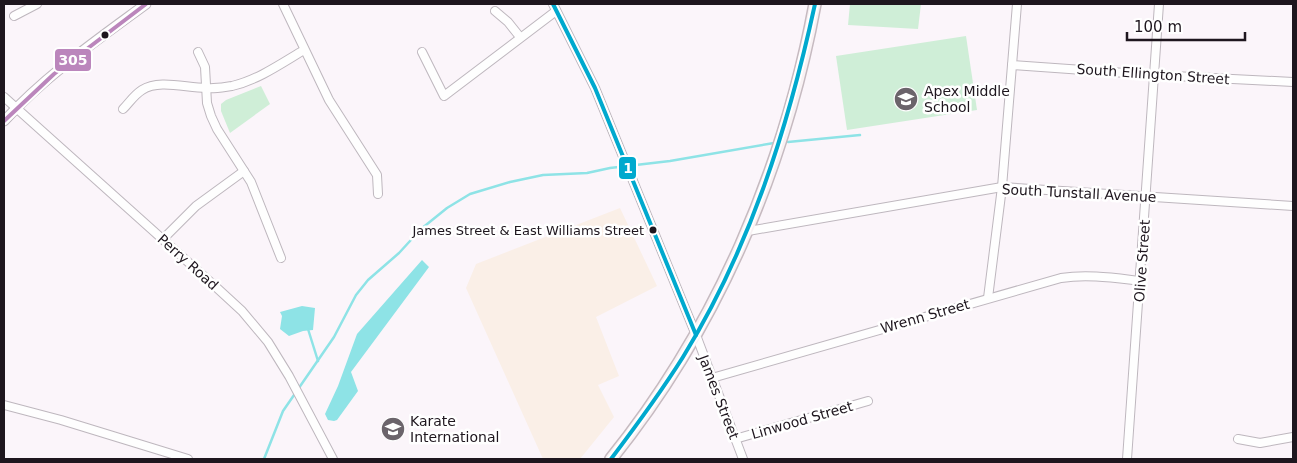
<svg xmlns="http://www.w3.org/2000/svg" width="1297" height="463" font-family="'DejaVu Sans',sans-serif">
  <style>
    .commercial { fill: #faefe7 }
    .green { fill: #cfeed7 }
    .water { fill: #8ee3e6 }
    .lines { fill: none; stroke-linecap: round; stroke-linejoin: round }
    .stream { stroke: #8ee3e6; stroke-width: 2.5 }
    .minor-casing { stroke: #beb7be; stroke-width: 10 }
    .tertiary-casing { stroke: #beb7be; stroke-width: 11 }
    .primary-casing { stroke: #c6bac0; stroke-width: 14 }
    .minor { stroke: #fefefe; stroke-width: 8 }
    .tertiary { stroke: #fefefe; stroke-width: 9 }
    .primary { stroke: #f8f2f4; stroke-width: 11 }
    .bus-1-casing { stroke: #fff; stroke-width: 8 }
    .bus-2-casing { stroke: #fff; stroke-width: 8 }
    .bus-1 { stroke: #00a9ce; stroke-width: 4 }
    .bus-2 { stroke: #bb86bc; stroke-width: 4 }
    .bus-dot { fill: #1e161e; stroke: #fff; stroke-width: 2 }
    .labels { text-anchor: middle; stroke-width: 5; stroke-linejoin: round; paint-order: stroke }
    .bus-label { font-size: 13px; fill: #1e161e; stroke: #fff; text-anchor: end }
    .street-label { font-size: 14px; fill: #1e161e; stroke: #fff }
    .poi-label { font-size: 14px; fill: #1e161e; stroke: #fff; text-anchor: start }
    .line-badge { stroke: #fff; stroke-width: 2 }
    .badge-label { font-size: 14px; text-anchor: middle; font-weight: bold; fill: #fff }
  </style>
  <rect width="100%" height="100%" fill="#fbf5fa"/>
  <polygon class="commercial" points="620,208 657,286 596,317 619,376 598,385 614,417 580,459 543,459 466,288 476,264"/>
  <g class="green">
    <polygon points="850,4 921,4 918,29 848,25"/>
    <polygon points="966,36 977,110 847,130 836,56"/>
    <polygon points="261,86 270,104 230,133 221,111 221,104 226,100"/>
  </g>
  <g class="water">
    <polygon points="422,260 429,267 351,372 358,391 337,420 334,421 328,420 325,414 338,386 357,334"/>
    <polygon points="302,306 315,308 313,330 303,331 289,336 280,329 282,316 280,312"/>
  </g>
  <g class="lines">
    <g class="stream">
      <polyline points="788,142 860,135"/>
      <polyline points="308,329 318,361"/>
      <polyline points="264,459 283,411 334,337 356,295 368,280 399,253 421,229 447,208 470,194 510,182 543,175 587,173 610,168 670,161 774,143"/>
    </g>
    <g class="minor-casing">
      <g id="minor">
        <polyline points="283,4 329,100 377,175 378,194"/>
        <polyline points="553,4 595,88 696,335 743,459"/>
        <polyline points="495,11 508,22 520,37"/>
        <polyline points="14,16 37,4"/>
        <polyline points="198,52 205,67 207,103 211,116 217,129 251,182 281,258"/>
        <polyline points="422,52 444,96 556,11"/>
        <polyline points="1012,65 1154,75 1293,82"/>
        <polyline points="4,97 217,288 242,311 268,342 289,376 333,459"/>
        <path d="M123,109C129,103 134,95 142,90C159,79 186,88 206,88C214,89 224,87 232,86C258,80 282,63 304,50"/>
        <polyline points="748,231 1002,187 1293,206"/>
        <polyline points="163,239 196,206 244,171"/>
        <polyline points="988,298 1002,187 1017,4"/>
        <path d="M712,378L1061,278C1088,274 1114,278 1141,281"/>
        <polyline points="4,405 61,420 188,459"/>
        <polyline points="735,439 868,401"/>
        <polyline points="1238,439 1260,443 1293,437"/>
        <polyline points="1127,459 1159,4"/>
      </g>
    </g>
    <g class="tertiary-casing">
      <path id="tertiary" d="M4,121C45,76 97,40 146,4"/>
    </g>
    <g class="primary-casing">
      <path id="primary" d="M611,459C717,327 784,170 815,4"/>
    </g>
    <use href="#minor" class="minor"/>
    <use href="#tertiary" class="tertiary"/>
    <use href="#primary" class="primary"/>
    <g class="bus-1-casing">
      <g id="bus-1">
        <polyline points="553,4 595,88 696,335"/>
        <path d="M611,459C636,426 661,392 683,357C750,248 788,128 815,4"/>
      </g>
    </g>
    <g class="bus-2-casing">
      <polyline id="bus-2" points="4,121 54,74 146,4"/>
    </g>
    <use href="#bus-1" class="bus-1"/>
    <use href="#bus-2" class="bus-2"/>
  </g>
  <defs>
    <g id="school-disc" transform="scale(1.25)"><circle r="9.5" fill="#6b646b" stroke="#fff"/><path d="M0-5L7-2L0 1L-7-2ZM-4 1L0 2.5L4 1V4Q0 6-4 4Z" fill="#fff"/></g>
  </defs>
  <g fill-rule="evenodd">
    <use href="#school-disc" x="906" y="99"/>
    <use href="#school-disc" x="393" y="429"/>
  </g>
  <g class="bus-dot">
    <circle cx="105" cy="35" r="4.5"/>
    <circle cx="653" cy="230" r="4.5"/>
  </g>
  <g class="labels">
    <g class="bus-label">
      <text x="644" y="235">James Street &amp; East Williams Street</text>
    </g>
    <g class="street-label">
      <text transform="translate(1153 74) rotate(4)" y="5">South Ellington Street</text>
      <text transform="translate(1079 193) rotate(3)" y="5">South Tunstall Avenue</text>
      <text transform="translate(1142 261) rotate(-86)" y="5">Olive Street</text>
      <text transform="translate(188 262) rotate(42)" y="5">Perry Road</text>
      <text transform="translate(925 316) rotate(-16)" y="5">Wrenn Street</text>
      <text transform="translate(719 397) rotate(69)" y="5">James Street</text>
      <text transform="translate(802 420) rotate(-16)" y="5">Linwood Street</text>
    </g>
    <g class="poi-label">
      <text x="924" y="96">Apex Middle<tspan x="924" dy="16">School</tspan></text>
      <text x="410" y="426">Karate<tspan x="410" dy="16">International</tspan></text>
    </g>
  </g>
  <g class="line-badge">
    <rect x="54" y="48" width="38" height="24" rx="5" fill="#bb86bc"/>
    <rect x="618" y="156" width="19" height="24" rx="5" fill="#00a9ce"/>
  </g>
  <g class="badge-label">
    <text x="73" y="65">305</text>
    <text x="628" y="173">1</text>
  </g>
  <rect width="1297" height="463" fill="none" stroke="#1e161e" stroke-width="10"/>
  <path d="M1127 32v8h118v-8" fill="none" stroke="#1e161e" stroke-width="2.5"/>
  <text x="1134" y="32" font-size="15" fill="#1e161e" stroke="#ffffff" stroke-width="4" paint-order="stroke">100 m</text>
</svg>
